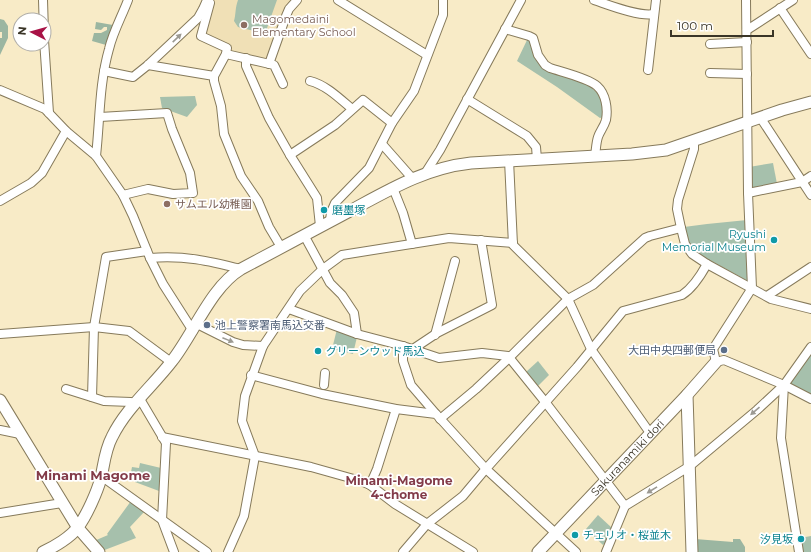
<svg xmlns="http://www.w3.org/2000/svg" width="811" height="552" font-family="Montserrat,'Noto Sans JP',sans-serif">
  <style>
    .built { fill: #f0e0b6 }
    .green { fill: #a6c0ac }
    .forest { fill: #9bb6a1 }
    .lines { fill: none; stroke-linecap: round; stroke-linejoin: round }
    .street-casing { stroke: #867a5b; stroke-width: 10 }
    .secondary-casing { stroke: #867a5b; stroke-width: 13 }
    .street { stroke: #fff; stroke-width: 8 }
    .secondary { stroke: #fff; stroke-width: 11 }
    .oneway { fill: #9c9a93 }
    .education-dot { fill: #8d6e63; stroke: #fff; stroke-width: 1.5 }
    .culture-dot { fill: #0f9aa8; stroke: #fff; stroke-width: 1.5 }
    .service-dot { fill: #5c6f8a; stroke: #fff; stroke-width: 1.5 }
    .labels { text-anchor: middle; stroke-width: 3.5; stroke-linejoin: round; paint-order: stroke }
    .education-label { font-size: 11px; fill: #785e54; stroke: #fff; text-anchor: start }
    .culture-label { font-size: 11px; fill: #0d838f; stroke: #fff; text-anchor: start }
    .service-label { font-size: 11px; fill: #4e5e75; stroke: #fff; text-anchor: start }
    .street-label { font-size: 11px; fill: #3a3527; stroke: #fff }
    .neighbourhood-label { font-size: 12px; font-weight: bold; fill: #833b49; stroke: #fff }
    .quarter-label { font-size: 13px; font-weight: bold; fill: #833b49; stroke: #fff }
  </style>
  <rect width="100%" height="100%" fill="#f8ebc7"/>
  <polygon class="built" points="214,0 293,0 267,60 232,53 232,47 206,35"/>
  <g class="green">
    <path d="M238,0H277L266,31L258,28L254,31L238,27L234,21C236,14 235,8 238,0Z"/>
    <polygon points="528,38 555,74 587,84 599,94 604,105 603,117 600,118 557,87 517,61"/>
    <polygon points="195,96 197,105 187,117 162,108 160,97"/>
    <polygon points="773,163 777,184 750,189 749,167"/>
    <polygon points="747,220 748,281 695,252 688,243 684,227 707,224"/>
    <polygon points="337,329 357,337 353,354 332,349"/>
    <polygon points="811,352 811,397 786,383"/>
    <polygon points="538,361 549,375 538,386 526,372"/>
    <polygon points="140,463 161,468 159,491 135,482 135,479 130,477 132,467 139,468"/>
    <polygon points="131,501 145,511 130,527 136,538 102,551 94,541 108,535 107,534"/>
    <polygon points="598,515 612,528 608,540 603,545 586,529"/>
    <polygon points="811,536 811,552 802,552 800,538"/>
  </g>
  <g class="forest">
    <polygon points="0,19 4,20 8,26 8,38 0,55 0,38 2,38 2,32 0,32"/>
    <polygon points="96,22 113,25 106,45 92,41 94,33 101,33 107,30 107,27 104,27 101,30 95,29"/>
    <polygon points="695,539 733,542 733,539 740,539 745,547 745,552 695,552"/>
  </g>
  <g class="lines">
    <g class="street-casing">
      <g id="street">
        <polyline points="43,0 44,32"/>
        <polyline points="338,0 427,55"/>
        <path d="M594,0C609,5 639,17 654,14"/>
        <polyline points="746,0 748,193 752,288 713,349 716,362 724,360 784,385 811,399"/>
        <polyline points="210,3 201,36 227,48 226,54"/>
        <polyline points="780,8 811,54"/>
        <path d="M505,29L529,36L533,38L538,55L545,65L550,68C562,72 588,78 597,86C606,94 608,109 606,120C604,127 600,131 598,137C596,143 596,150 595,156"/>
        <polyline points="747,30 793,0"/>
        <polyline points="44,40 49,113"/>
        <polyline points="710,44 747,42"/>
        <polyline points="246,58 246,66 269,118 290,155 317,198 320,226"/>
        <polyline points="269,64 286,16 289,9 297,0"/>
        <polyline points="148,65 214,76"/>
        <polyline points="648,70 656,0"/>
        <polyline points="104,71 133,77 148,65 198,18 203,9 207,0"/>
        <polyline points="710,73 747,74"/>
        <path d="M310,81C326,85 339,98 352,109"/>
        <polyline points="0,90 45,109 66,131 96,156 123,195 133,216 150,258 163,284 193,331"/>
        <polyline points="467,99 527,136 536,147 537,159"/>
        <polyline points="100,117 167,113 172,129 190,173 193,193 173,194 148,189 123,195"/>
        <polyline points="760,117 811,195"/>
        <polyline points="694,141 694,149 678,200 677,209 681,228 685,244 692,254 707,264 771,299 811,309"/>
        <polyline points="382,144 412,178"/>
        <polyline points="290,155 335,125 363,100 392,123"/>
        <path d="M96,156C100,120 99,84 109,49C113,32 122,16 128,0"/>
        <polyline points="509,160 513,245 568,299 591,349 650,433"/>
        <polyline points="426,172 440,150 521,0"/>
        <polyline points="393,188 403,213 412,244"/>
        <polyline points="748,193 802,182 811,176"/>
        <polyline points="0,201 31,183 42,173 66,131"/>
        <polyline points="330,221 331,212 335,203 369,168 392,123 414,91 443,15 443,0"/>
        <polyline points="304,235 330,283 342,295 354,313 357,334"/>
        <polyline points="281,247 269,227 258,201 241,176 224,134 221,106 214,81 214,76 226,54 274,65 283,84"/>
        <path d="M150,258C184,255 209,261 241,269"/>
        <polyline points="767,296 811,267"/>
        <polyline points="289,309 357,334 403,346 439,358 482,353 508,356 546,403 625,506"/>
        <polyline points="197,324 233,342 243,345 263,346"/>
        <polyline points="0,334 94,327 129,331 171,362"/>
        <polyline points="435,335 455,261"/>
        <polyline points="403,346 403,361 411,385 436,414"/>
        <polyline points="413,349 437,333 492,305 481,240"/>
        <polyline points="251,375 322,394 396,409 436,414 486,469 576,552"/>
        <polyline points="324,385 325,373"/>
        <polyline points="784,385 781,438 799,552"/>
        <polyline points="66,389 104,401 131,402 135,404"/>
        <polyline points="92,397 94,327 106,257 147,251"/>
        <polyline points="140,399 166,443 162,520 174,552"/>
        <polyline points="440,419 476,389 509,358 568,299 593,285 645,238 650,236 681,228"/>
        <polyline points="0,430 20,434"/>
        <polyline points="162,437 311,467 361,481 370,485 395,504 473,552"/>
        <polyline points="101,476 207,552"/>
        <polyline points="370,485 377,469 396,409"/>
        <polyline points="0,513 62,503"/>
        <polyline points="228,552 244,516 255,456 242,421 245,396 263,346 300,291 323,269 342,255 449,238 513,243"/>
        <path d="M403,552L427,524L463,496L484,471L577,367L623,311L682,295C693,288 701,275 707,264"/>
        <polyline points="606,552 625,506 690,466 757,410 784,385 811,347"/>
      </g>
    </g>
    <g class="secondary-casing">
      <g id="secondary">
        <polyline points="687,395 692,552"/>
        <polyline points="0,400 78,528 99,552"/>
        <path d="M43,552C54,547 71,537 78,527C87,515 97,492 101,478C104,464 105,450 112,437C126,408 153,386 172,361C194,333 211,287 241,269C277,250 312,231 348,212C389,190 425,168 471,163L632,154L666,150L782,110L811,102"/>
        <path id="s1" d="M538,552L687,395L716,362"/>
      </g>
    </g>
    <use href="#street" class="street"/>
    <use href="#secondary" class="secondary"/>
  </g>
  <defs><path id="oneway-solid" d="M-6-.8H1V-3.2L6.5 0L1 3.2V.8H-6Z"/></defs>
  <g class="oneway">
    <use href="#oneway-solid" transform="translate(177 38) rotate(-44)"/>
    <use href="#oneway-solid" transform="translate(228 340) rotate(22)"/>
    <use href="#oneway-solid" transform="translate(755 411) rotate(139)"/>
    <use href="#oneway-solid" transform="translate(652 490) rotate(148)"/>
  </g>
  <g class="education-dot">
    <circle cx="244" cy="25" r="4"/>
    <circle cx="167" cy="204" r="4"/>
  </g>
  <g class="culture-dot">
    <circle cx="324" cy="210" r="4"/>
    <circle cx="774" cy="240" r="4"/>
    <circle cx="318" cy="351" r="4"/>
    <circle cx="575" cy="535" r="4"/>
    <circle cx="801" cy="539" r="4"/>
  </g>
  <g class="service-dot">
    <circle cx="207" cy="325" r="4"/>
    <circle cx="724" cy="350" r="4"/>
  </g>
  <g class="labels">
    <g class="education-label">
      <text x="252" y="23">Magomedaini<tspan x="252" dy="13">Elementary School</tspan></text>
      <text x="175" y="208">サムエル幼稚園</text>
    </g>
    <g class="culture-label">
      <text x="332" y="214">磨墨塚</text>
      <text x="766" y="238" text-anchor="end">Ryushi<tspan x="766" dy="13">Memorial Museum</tspan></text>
      <text x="326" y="355">グリーンウッド馬込</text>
      <text x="583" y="539">チェリオ・桜並木</text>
      <text x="793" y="543" text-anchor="end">汐見坂</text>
    </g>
    <g class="service-label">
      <text x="215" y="329">池上警察署南馬込交番</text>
      <text x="716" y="354" text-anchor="end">大田中央四郵便局</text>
    </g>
    <g class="street-label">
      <text dy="4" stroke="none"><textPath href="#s1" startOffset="130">Sakuranamiki dori</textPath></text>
    </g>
    <g class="neighbourhood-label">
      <text x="399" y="485">Minami-Magome<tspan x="399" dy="14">4-chome</tspan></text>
    </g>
    <g class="quarter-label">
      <text x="93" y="480">Minami Magome</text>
    </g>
  </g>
  <g transform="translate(32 32) rotate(276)"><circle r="19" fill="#ffffff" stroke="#b0aea9"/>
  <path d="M0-3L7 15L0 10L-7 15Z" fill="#a81246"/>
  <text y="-6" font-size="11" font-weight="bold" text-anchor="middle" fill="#3a3527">N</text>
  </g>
  <path d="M671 30v6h102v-6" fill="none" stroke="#3a3527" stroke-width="2"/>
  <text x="677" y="30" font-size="12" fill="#3a3527" stroke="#ffffff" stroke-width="3" paint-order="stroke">100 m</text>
</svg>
